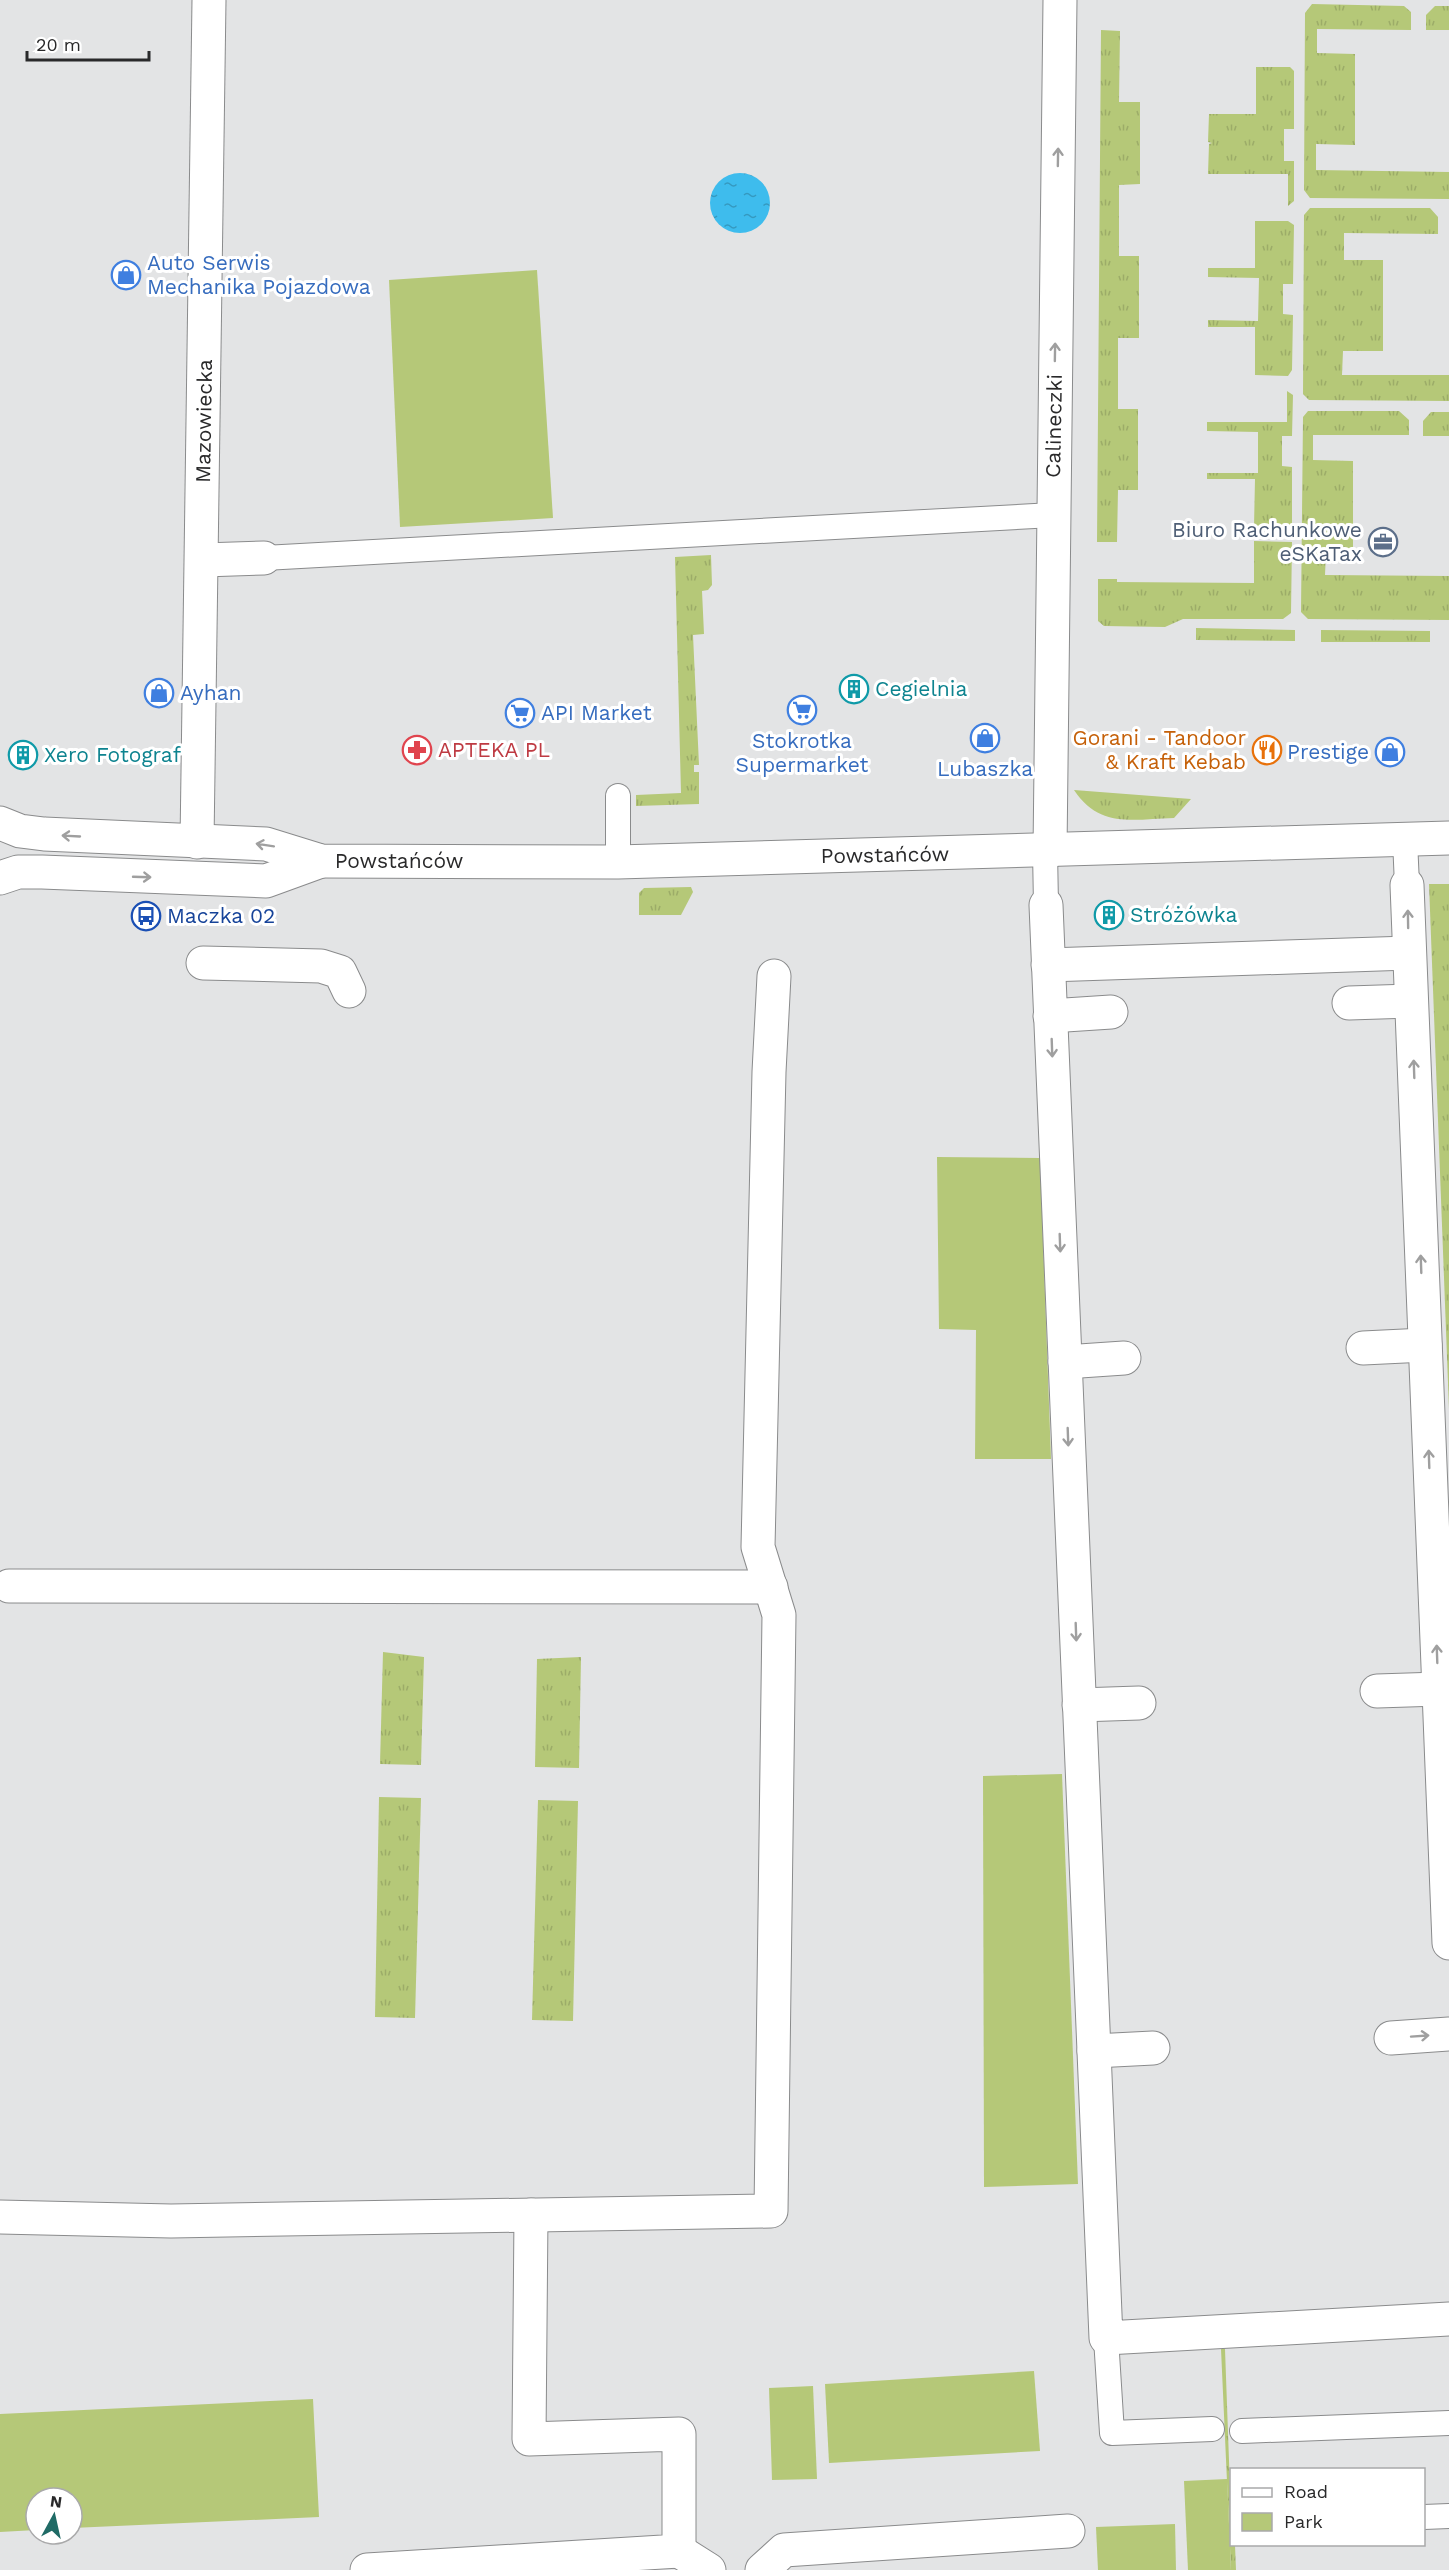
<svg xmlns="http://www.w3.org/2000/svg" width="1449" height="2570" font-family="'Work Sans',sans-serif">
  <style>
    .grass { fill: url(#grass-tufts) }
    .green { fill: #b5c878 }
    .water { fill: url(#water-ripples) }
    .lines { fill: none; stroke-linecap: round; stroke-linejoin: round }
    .lane-casing { stroke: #8a8b8c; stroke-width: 26 }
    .street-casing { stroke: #8a8b8c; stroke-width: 35 }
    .secondary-casing { stroke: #8a8b8c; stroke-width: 35 }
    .lane { stroke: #fff; stroke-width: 24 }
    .street { stroke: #fff; stroke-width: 33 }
    .secondary { stroke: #fff; stroke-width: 33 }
    .oneway { stroke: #9f9f9f }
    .labels { text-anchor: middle; stroke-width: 6; stroke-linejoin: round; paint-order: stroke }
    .shop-label { font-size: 21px; fill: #366cbe; stroke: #fff; text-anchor: start }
    .street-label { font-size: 21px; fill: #29292a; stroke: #fff }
    .service-label { font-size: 21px; fill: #4e5e75; stroke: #fff; text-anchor: end }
    .culture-label { font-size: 21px; fill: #0d838f; stroke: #fff; text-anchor: start }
    .food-label { font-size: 21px; fill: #c56008; stroke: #fff; text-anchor: end }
    .health-label { font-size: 21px; fill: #be3a42; stroke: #fff; text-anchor: start }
    .transit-label { font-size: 21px; fill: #164399; stroke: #fff; text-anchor: start }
  </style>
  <defs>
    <pattern id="grass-tufts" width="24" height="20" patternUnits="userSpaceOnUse" patternTransform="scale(1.5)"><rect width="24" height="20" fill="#b5c878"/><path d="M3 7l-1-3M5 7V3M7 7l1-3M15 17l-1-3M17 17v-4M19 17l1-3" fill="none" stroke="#9cac68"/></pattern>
    <pattern id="water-ripples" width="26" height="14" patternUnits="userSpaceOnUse" patternTransform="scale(1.5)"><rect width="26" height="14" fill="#3ebced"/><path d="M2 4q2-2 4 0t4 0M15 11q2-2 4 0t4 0" fill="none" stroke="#3499c0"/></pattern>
  </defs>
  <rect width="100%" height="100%" fill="#e3e4e5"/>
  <g class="grass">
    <polygon points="1312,4 1404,6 1411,12 1411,30 1317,29 1317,53 1355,54 1355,145 1316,144 1316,170 1449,172 1449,199 1310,198 1304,190 1305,13"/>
    <polygon points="1435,6 1449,6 1449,30 1426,30 1426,15"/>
    <polygon points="1101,30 1120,31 1119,102 1140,102 1140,184 1119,185 1119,256 1139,256 1139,338 1118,338 1118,409 1138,409 1138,490 1118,490 1117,542 1097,542"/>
    <polygon points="1256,67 1290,67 1294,71 1294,129 1284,129 1284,161 1294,161 1294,201 1288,206 1288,174 1208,174 1209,144 1212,143 1208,142 1209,114 1256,114"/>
    <polygon points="1310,208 1430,208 1438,217 1438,234 1344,233 1344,260 1383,260 1383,351 1343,351 1342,375 1449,375 1449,401 1309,400 1303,394 1304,215"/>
    <polygon points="1255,221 1288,221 1294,225 1293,284 1283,284 1283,314 1293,315 1292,370 1288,376 1255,375 1255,327 1208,327 1208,320 1258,321 1259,278 1208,277 1208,268 1255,268"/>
    <polygon points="1287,391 1293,395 1292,436 1282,436 1282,466 1292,467 1292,523 1287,527 1254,527 1255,479 1207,479 1207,473 1258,473 1258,432 1207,431 1207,422 1287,422"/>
    <polygon points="1308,411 1399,411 1409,420 1409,435 1313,435 1313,460 1353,461 1353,553 1326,553 1325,575 1449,576 1449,620 1308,619 1301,612 1303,417"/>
    <polygon points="1431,412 1449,412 1449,436 1423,436 1423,421"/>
    <polygon points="1254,541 1292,542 1291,613 1283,619 1183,619 1165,627 1104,626 1098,621 1098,579 1117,579 1117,582 1254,583"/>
    <polygon points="711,555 712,585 708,590 702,591 704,634 693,635 699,765 694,765 694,772 699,772 699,804 636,806 636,795 681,793 675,557"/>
    <polygon points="1196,628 1295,630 1295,641 1196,640"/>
    <polygon points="1321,630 1430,631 1430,642 1321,642"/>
    <path d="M1074,790L1191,799L1174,818C1133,819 1100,829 1074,790Z"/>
    <polygon points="1429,884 1449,884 1449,1409"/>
    <polygon points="691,887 693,892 681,915 639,915 639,893 644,888"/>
    <polygon points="383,1652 424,1657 421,1765 380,1764"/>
    <polygon points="581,1657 579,1768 535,1767 537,1659"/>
    <polygon points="379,1797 421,1798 415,2018 375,2017"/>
    <polygon points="538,1800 578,1801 573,2021 532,2020"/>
    <polygon points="1221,2349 1225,2349 1232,2544 1235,2545 1236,2570 1231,2570"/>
  </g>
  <g class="green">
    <polygon points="537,270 553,518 400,527 389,280"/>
    <polygon points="937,1157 1040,1158 1051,1459 975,1459 976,1330 939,1329"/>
    <polygon points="1062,1774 1078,2184 984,2187 983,1776"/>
    <polygon points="1034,2371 1040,2451 829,2463 825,2384"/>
    <polygon points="813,2386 817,2479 772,2480 769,2388"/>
    <polygon points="313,2399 319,2517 72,2528 72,2498 36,2498 36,2530 0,2532 0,2414"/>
    <polygon points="1227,2479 1231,2570 1188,2570 1184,2481"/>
    <polygon points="1175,2524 1176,2570 1098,2570 1096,2527"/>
  </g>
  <circle class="water" cx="740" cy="203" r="30"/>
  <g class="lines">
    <g class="lane-casing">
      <g id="lane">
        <polyline points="264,558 1053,515"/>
        <polyline points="618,796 618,862"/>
        <polyline points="1405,840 1407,885"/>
        <polyline points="1045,851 1046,905"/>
        <polyline points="1106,2338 1112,2433 1212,2429"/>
        <polyline points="1242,2431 1449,2423"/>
        <polyline points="1424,2517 1449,2516"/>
      </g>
    </g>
    <g class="street-casing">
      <g id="street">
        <polyline points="203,560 264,558"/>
        <polyline points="197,842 209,0"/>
        <polyline points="1050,851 1060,0"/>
        <polyline points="1407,885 1449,1943"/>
        <polyline points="1046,905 1106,2338 1449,2319"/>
        <polyline points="203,963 321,966 340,972 349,991"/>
        <polyline points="1048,965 1409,953"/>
        <polyline points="1349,1003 1411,1001"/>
        <polyline points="1050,1016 1111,1012"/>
        <polyline points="1363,1348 1425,1345"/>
        <polyline points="1065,1362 1124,1358"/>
        <polyline points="9,1586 771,1587"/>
        <polyline points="1377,1691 1439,1689"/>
        <polyline points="1079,1705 1139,1703"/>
        <polyline points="1391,2038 1449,2034"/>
        <polyline points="1094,2051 1153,2048"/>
        <polyline points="0,2217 171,2221 771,2211 779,1615 758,1547 769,1072 774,976"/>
        <polyline points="679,2551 709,2570"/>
        <polyline points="367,2570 679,2551 679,2434 529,2439 531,2215"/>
        <polyline points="762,2570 784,2550 1068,2531"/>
      </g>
    </g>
    <g class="secondary-casing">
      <g id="secondary">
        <polyline points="0,823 20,831 44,834 266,844 321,861 618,862 1449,838"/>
        <polyline points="0,878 18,872 42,872 266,881 321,861"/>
      </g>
    </g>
    <use href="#lane" class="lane"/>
    <use href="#street" class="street"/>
    <use href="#secondary" class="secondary"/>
  </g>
  <defs><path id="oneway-shaft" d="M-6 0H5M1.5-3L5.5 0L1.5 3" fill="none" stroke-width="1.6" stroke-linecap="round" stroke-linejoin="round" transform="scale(1.5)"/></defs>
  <g class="oneway">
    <use href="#oneway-shaft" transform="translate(1058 157) rotate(-89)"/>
    <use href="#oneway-shaft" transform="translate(1055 352) rotate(-89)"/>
    <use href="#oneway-shaft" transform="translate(71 836) rotate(-177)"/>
    <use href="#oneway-shaft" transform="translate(265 845) rotate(-171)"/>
    <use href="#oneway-shaft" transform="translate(142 877) rotate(2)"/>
    <use href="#oneway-shaft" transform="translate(1408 919) rotate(-91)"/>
    <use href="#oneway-shaft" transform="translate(1052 1048) rotate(88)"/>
    <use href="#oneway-shaft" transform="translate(1414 1069) rotate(-92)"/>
    <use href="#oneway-shaft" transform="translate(1060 1243) rotate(88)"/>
    <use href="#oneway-shaft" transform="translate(1421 1264) rotate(-92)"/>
    <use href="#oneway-shaft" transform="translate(1068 1437) rotate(88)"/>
    <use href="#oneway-shaft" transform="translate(1429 1459) rotate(-92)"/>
    <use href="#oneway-shaft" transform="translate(1076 1632) rotate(88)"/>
    <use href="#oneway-shaft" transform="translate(1437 1654) rotate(-92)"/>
    <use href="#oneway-shaft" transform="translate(1420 2036) rotate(-4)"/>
  </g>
  <defs>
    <g id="shop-ring" transform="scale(1.5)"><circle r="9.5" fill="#fff" stroke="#3f7fe0" stroke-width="1.5"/><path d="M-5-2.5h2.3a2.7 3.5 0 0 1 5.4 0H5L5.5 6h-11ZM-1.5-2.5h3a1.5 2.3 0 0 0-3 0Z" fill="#3f7fe0"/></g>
    <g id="office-ring" transform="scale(1.5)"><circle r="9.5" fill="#fff" stroke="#5c6f8a" stroke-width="1.5"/><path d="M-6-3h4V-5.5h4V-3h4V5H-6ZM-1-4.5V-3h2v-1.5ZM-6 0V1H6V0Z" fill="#5c6f8a"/></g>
    <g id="building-ring" transform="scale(1.5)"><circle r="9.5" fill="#fff" stroke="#0f9aa8" stroke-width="1.5"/><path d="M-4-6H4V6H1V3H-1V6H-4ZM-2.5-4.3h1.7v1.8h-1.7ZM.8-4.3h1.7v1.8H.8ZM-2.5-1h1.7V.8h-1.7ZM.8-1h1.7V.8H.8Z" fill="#0f9aa8"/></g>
    <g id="supermarket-ring" transform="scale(1.5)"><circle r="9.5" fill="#fff" stroke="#3f7fe0" stroke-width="1.5"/><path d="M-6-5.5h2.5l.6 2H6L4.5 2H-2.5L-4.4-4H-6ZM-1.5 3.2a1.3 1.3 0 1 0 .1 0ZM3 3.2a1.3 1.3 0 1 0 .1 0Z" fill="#3f7fe0"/></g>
    <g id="pharmacy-ring" transform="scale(1.5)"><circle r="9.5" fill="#fff" stroke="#e0444e" stroke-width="1.5"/><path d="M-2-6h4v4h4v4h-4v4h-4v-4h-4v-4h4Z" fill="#e0444e"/></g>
    <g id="restaurant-ring" transform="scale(1.5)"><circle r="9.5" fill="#fff" stroke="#e8710a" stroke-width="1.5"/><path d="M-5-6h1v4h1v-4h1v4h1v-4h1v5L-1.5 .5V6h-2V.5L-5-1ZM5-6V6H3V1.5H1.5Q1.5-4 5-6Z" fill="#e8710a"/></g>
    <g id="bus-ring" transform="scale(1.5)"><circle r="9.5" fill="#fff" stroke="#1a4fb4" stroke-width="1.5"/><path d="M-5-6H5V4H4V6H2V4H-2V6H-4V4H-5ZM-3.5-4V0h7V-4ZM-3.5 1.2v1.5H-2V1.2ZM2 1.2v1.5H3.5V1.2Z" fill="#1a4fb4"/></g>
  </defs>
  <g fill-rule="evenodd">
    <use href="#shop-ring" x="126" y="275"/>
    <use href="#office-ring" x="1383" y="542"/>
    <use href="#building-ring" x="854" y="689"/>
    <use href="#shop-ring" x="159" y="693"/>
    <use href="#supermarket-ring" x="802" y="710"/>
    <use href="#supermarket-ring" x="520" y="713"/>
    <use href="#shop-ring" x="985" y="738"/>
    <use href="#pharmacy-ring" x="417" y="750"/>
    <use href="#restaurant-ring" x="1267" y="750"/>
    <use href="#shop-ring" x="1390" y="752"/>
    <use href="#building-ring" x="23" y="755"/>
    <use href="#building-ring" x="1109" y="915"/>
    <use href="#bus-ring" x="146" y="916"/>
  </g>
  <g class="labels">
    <g class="shop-label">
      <text x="147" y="270">Auto Serwis<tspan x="147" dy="24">Mechanika Pojazdowa</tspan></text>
      <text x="180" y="700">Ayhan</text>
      <text x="541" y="720">API Market</text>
      <text x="802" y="748" text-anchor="middle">Stokrotka<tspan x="802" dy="24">Supermarket</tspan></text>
      <text x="1369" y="759" text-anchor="end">Prestige</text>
      <text x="985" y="776" text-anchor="middle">Lubaszka</text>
    </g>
    <g class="street-label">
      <text transform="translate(204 421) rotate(-89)" y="7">Mazowiecka</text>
      <text transform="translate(1054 426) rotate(-89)" y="7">Calineczki</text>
      <text transform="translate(885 855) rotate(-1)" y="7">Powstańców</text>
      <text x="399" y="868">Powstańców</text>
    </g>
    <g class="service-label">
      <text x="1362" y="537">Biuro Rachunkowe<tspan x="1362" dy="24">eSKaTax</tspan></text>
    </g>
    <g class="culture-label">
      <text x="875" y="696">Cegielnia</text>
      <text x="44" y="762">Xero Fotograf</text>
      <text x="1130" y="922">Stróżówka</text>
    </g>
    <g class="food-label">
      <text x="1246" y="745">Gorani - Tandoor<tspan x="1246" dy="24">&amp; Kraft Kebab</tspan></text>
    </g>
    <g class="health-label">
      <text x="438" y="757">APTEKA PL</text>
    </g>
    <g class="transit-label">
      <text x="167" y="923">Maczka 02</text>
    </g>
  </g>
  <rect x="1230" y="2468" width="195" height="78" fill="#ffffff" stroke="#a9a9aa" stroke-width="1.5"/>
  <rect x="1242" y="2488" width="30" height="9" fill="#ffffff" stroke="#a9a9aa" stroke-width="1.5"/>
  <text x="1284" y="2498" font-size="18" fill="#29292a">Road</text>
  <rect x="1242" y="2513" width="30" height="18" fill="#b5c878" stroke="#a9a9aa" stroke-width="1.5"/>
  <text x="1284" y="2528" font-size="18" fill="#29292a">Park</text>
  <g transform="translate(54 2516) rotate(8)"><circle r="28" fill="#ffffff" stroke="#a9a9aa" stroke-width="1.5"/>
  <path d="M0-4.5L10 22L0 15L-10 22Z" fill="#206b66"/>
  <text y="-9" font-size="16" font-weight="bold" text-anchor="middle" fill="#29292a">N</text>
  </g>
  <path d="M27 51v9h122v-9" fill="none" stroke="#29292a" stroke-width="3"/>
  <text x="36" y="51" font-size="18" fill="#29292a" stroke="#ffffff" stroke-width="4.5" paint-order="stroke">20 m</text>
</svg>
